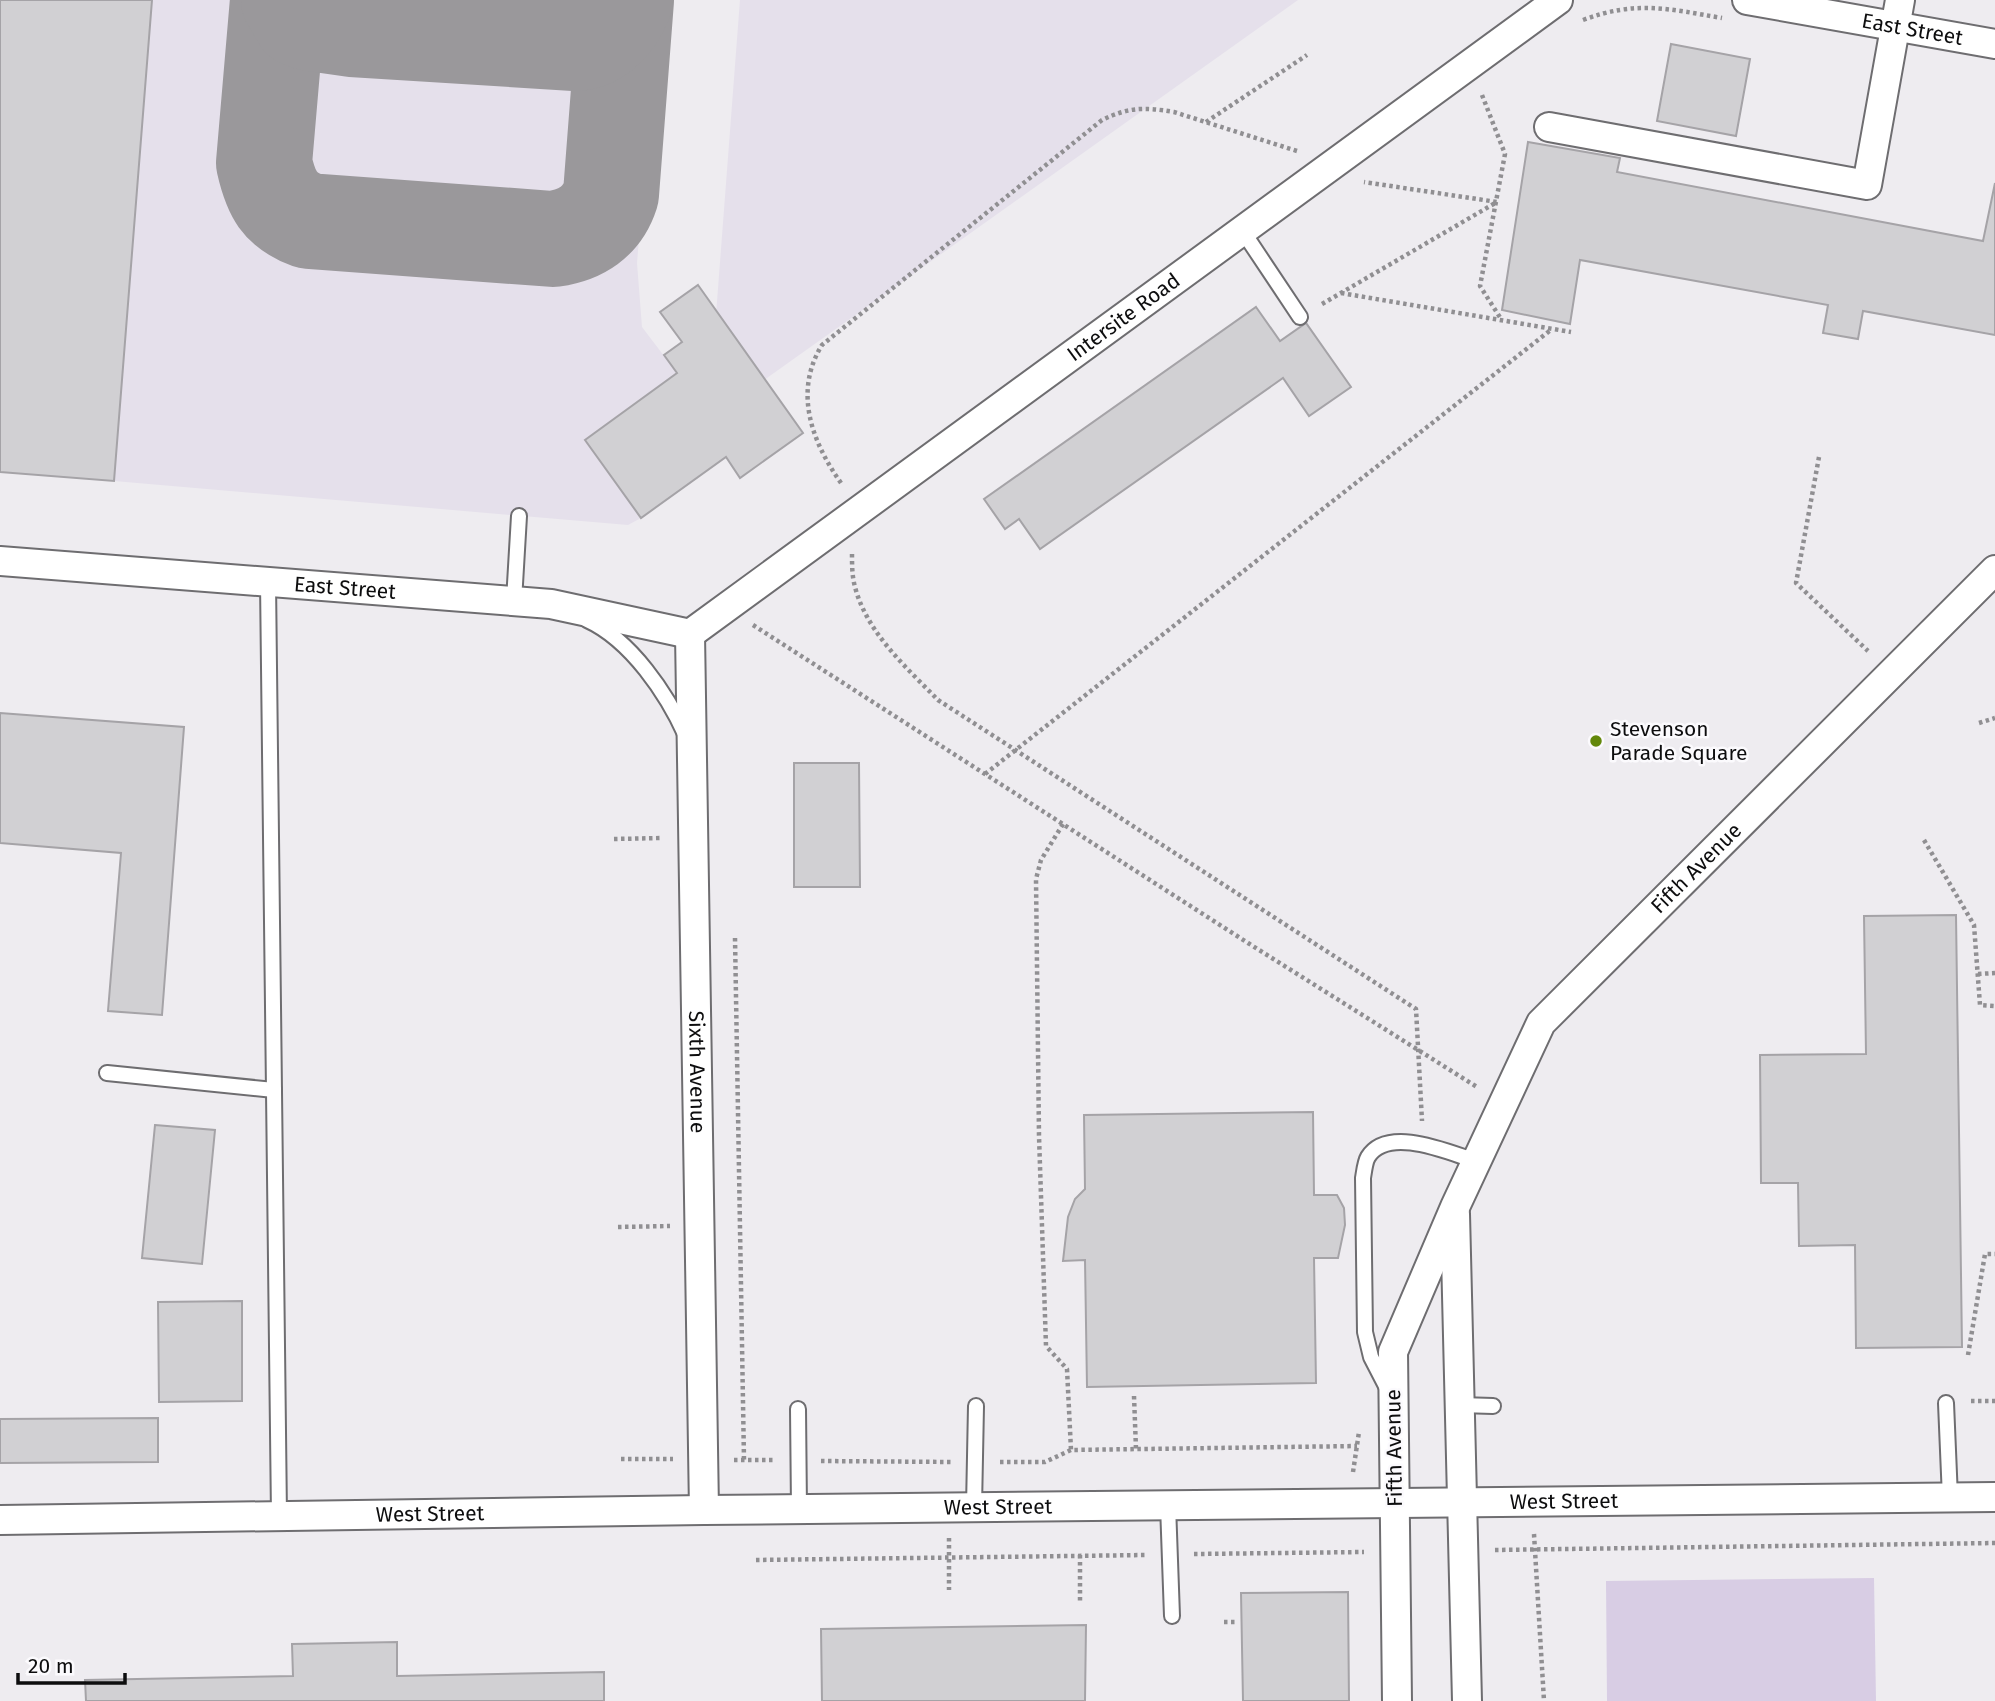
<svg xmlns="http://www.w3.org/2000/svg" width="1995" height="1701" font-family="'Fira Sans',sans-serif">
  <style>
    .built { fill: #e5e0eb }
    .green { fill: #d8cde4 }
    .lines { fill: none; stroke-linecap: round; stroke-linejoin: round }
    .taxiway { stroke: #9a989b; stroke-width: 96 }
    .building { fill: #d1d0d3; stroke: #a5a3a7; stroke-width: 2 }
    .lane-casing { stroke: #6e6d70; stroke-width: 18 }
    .street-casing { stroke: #6e6d70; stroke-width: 32 }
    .path { stroke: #908f92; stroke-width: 4.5; stroke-dasharray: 3.5 3.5; stroke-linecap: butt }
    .lane { stroke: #fff; stroke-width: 14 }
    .street { stroke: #fff; stroke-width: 28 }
    .poi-dot { fill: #63880b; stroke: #fbfafd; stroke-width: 2.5 }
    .labels { text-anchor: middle; stroke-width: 5; stroke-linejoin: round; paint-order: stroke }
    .street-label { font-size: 21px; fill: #0d0d0e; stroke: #fbfafd }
    .poi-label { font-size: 21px; fill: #0d0d0e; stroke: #fbfafd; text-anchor: start }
  </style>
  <rect width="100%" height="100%" fill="#eeecf0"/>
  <g class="built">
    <polygon points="152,0 659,0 637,263 642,327 677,373 585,440 641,518 628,525 114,481"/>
    <polygon points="740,0 1298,0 708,420"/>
  </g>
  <polygon class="green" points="1874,1578 1876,1701 1607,1701 1606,1581"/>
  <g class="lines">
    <g class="taxiway">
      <path d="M278,0L264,163C271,194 279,210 309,221L553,239C581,235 602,222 611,194L626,0"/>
      <path d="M289,0L300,19L310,23L352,29L575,43C600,42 616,22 625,0"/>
    </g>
  </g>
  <g class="building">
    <polygon points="0,0 152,0 114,481 0,472"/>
    <polygon points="1671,44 1750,59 1736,136 1657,121"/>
    <polygon points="1528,142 1620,158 1617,172 1983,241 1995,183 1995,335 1863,311 1858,339 1823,333 1828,305 1580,260 1570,324 1502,310"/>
    <polygon points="698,285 803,433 740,478 726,457 641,518 585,440 677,373 664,355 682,342 660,312"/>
    <polygon points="1256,307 1280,341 1306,323 1351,387 1309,416 1283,378 1040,549 1019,519 1005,529 984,499"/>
    <polygon points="0,713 184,727 162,1015 108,1011 121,853 0,843"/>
    <polygon points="794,763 859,763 860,887 794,887"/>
    <polygon points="1956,915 1962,1347 1856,1348 1855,1245 1799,1246 1798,1183 1761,1183 1760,1055 1866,1054 1864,916"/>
    <polygon points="1313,1112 1314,1195 1337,1195 1344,1208 1345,1225 1338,1258 1314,1258 1316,1383 1087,1387 1085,1260 1063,1261 1068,1217 1075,1199 1085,1189 1084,1115"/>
    <polygon points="155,1125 215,1130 202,1264 142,1258"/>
    <polygon points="242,1301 242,1401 159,1402 158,1302"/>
    <polygon points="158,1418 158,1462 0,1463 0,1419"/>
    <polygon points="1348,1592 1349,1701 1243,1701 1241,1593"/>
    <polygon points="1086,1625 1085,1701 822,1701 821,1629"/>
    <polygon points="397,1642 397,1676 604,1672 604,1701 86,1701 85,1680 293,1676 292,1644"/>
  </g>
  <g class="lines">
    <g class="lane-casing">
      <g id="lane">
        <polyline points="1242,230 1300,317"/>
        <polyline points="268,582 279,1516"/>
        <polyline points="514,601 519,516"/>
        <path d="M587,620C631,640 667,694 686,736"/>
        <polyline points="107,1073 274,1090"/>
        <path d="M1387,1388L1371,1357L1365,1332L1363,1178C1364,1172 1365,1162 1368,1157C1388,1125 1450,1153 1476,1161"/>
        <polyline points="1946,1403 1950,1498"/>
        <polyline points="1460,1405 1493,1406"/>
        <polyline points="798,1409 799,1509"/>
        <polyline points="1168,1505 1172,1616"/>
        <polyline points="974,1507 976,1406"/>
      </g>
    </g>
    <g class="street-casing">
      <g id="street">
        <path id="s1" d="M1747,0L1995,44"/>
        <polyline points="1549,127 1867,185 1900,0"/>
        <path id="s2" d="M0,561L551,604L690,634"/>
        <path id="s3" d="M690,634L1558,0"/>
        <path id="s4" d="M690,634L704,1510"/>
        <polyline points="1455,1214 1467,1701"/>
        <path id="s5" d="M0,1520L704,1510L1995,1497"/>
        <path id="s6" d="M1397,1701L1393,1352L1455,1207L1541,1023L1995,570"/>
      </g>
    </g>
    <g class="path">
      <path d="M1583,20C1636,0 1669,9 1722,18"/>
      <polyline points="1482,95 1505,154 1480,286 1501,319"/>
      <polyline points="1206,122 1307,55"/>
      <polyline points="1341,293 1571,332"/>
      <polyline points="1322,304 1497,202 1364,182"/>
      <polyline points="1819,457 1796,583 1868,651"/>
      <path d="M841,483C812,442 793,392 822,345L1102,120C1129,107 1144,107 1174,112L1297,151"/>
      <path d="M852,554C852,565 852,576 855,587C867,633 906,667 938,700L1416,1009L1422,1121"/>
      <polyline points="753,625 1248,943 1477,1087"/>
      <polyline points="1979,723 1995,718"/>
      <polyline points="985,774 1552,329"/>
      <polyline points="1063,824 1041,860 1036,879 1039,1136 1046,1346 1067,1369 1071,1450"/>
      <polyline points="614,839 662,838"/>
      <polyline points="1924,840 1974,925 1980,1005 1995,1006"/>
      <polyline points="735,938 744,1460"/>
      <polyline points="1978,974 1995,973"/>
      <polyline points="618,1227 670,1226"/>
      <polyline points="1968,1355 1985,1254 1995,1254"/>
      <polyline points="1134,1396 1136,1449"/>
      <polyline points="1971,1401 1995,1401"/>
      <polyline points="621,1459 673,1459"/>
      <polyline points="734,1460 774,1460"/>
      <polyline points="821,1461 953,1462"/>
      <polyline points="1000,1462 1045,1462 1071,1450 1357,1446"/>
      <polyline points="1353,1472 1359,1432"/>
      <polyline points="1534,1534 1544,1701"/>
      <polyline points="949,1538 949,1590"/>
      <polyline points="1495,1550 1995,1543"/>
      <polyline points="1194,1554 1364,1552"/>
      <polyline points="1080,1555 1080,1602"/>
      <polyline points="756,1560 1147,1555"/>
      <polyline points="1224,1622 1235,1622"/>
    </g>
    <use href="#lane" class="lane"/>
    <use href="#street" class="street"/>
  </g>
  <circle class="poi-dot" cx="1596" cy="741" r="7"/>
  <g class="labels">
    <g class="street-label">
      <text dy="7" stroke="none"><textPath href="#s1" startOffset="168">East Street</textPath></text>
      <text dy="7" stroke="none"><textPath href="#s3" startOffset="537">Intersite Road</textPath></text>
      <text dy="7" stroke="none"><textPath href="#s2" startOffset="346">East Street</textPath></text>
      <text dy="7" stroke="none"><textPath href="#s6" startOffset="929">Fifth Avenue</textPath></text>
      <text dy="7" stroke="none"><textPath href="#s4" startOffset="438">Sixth Avenue</textPath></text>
      <text transform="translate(1394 1448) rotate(-91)" y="7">Fifth Avenue</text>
      <text dy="7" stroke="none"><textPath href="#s5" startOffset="1564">West Street</textPath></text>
      <text dy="7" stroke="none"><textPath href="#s5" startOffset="998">West Street</textPath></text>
      <text dy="7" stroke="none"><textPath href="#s5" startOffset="430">West Street</textPath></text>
    </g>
    <g class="poi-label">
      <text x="1610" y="736">Stevenson<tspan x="1610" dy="24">Parade Square</tspan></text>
    </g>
  </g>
  <path d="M18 1673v10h107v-10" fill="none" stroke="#0d0d0e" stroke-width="3.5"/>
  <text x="28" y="1673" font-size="21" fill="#0d0d0e" stroke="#fbfafd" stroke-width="5" paint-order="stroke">20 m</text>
</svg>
